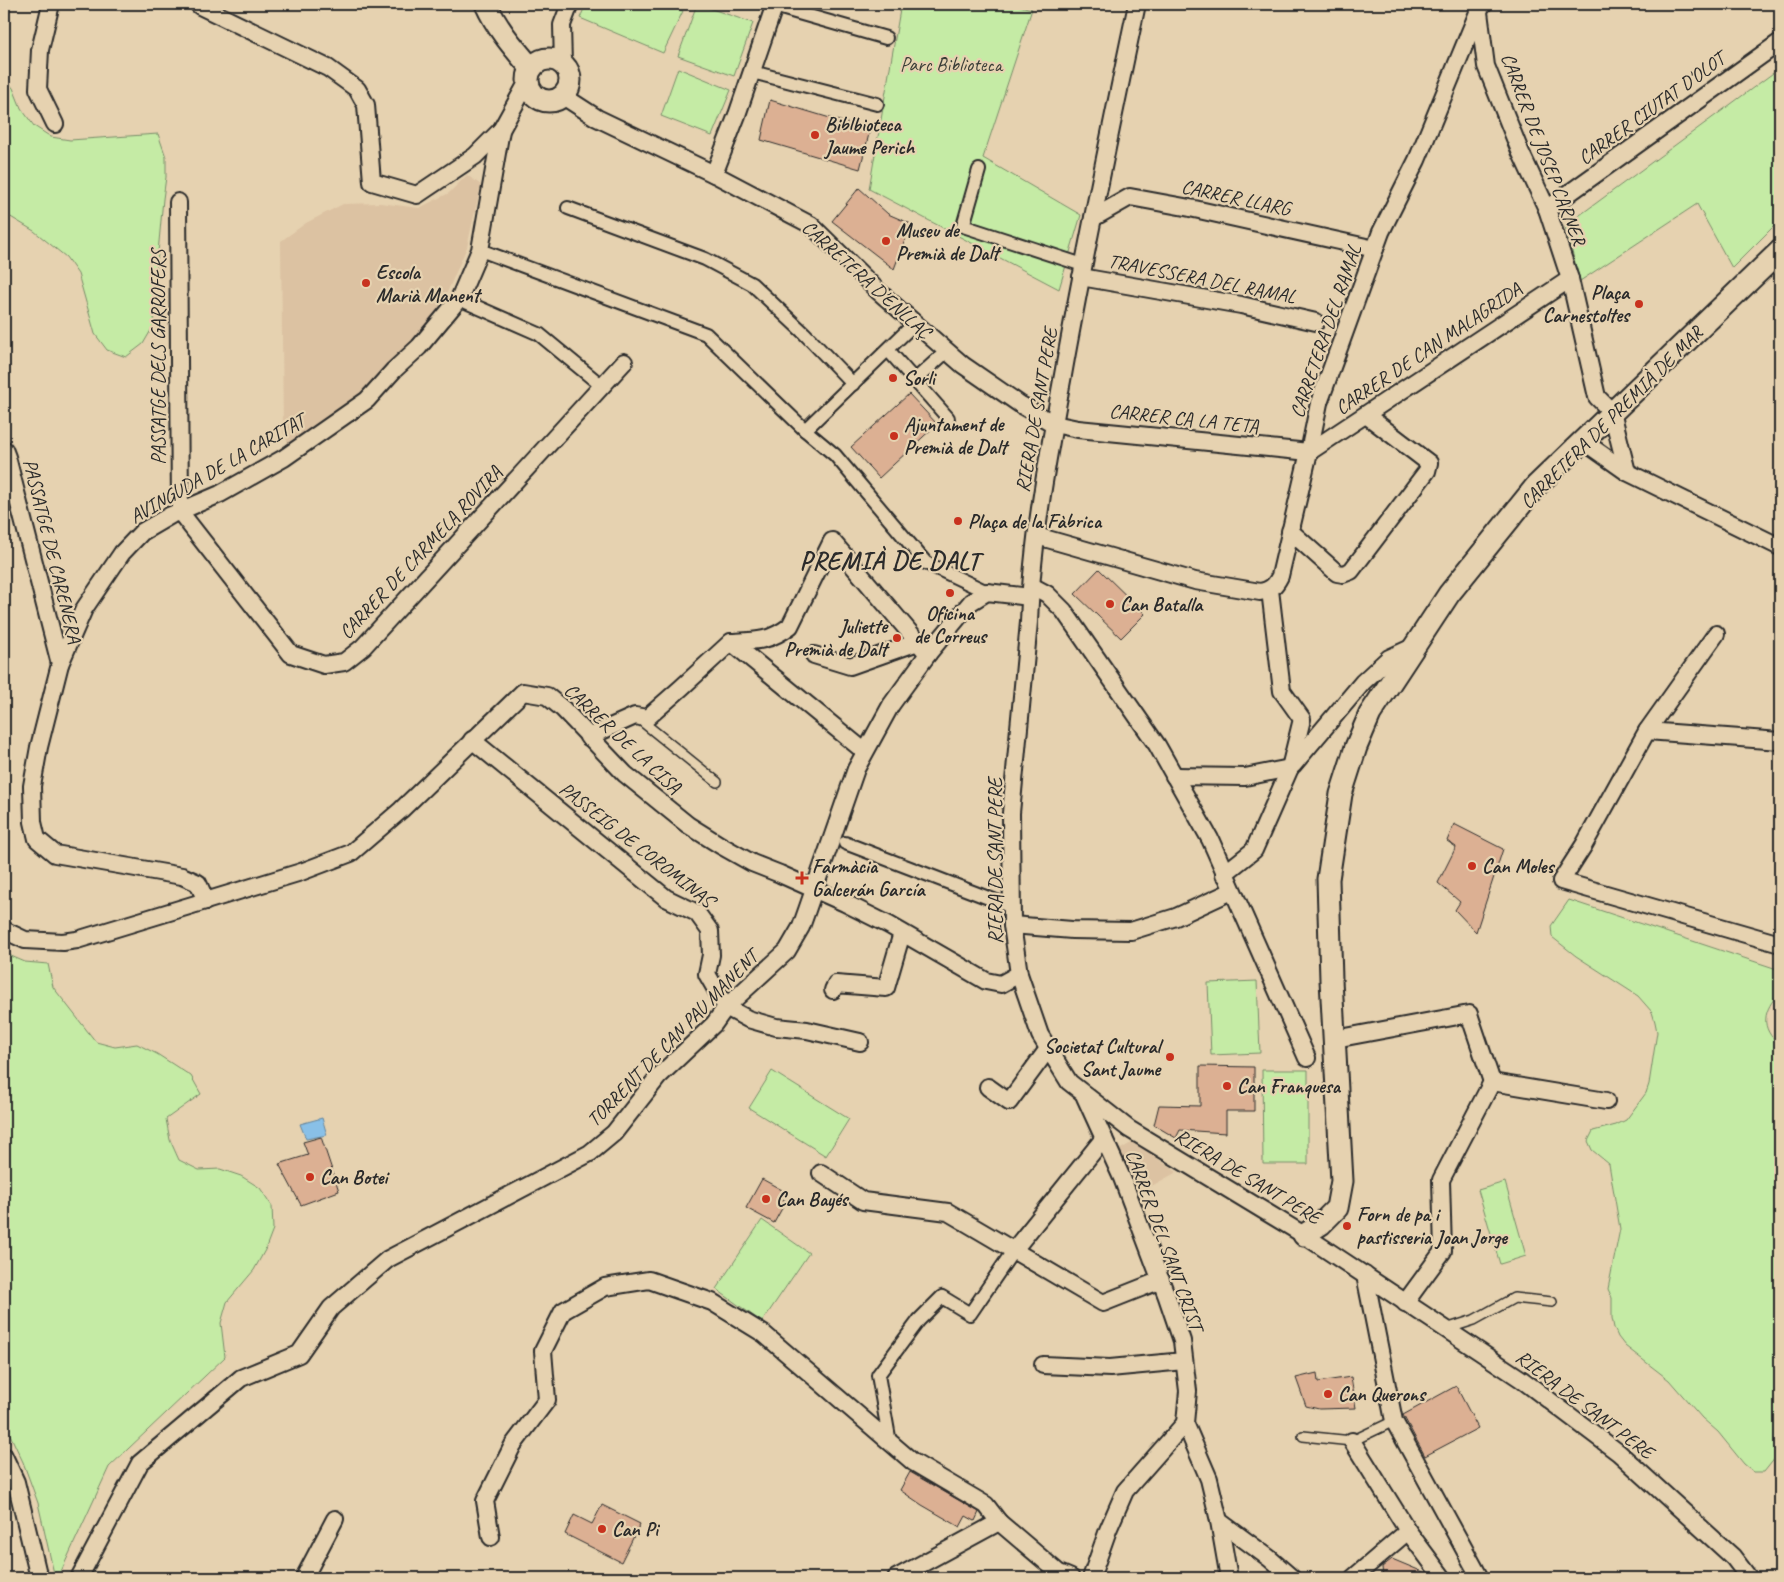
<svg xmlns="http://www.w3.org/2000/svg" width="1784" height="1582" font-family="Caveat,sans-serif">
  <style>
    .built { fill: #dcc2a2 }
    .green { fill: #c5eba5; stroke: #788b68 }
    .water { fill: #89c0e7; stroke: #63849c }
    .building { fill: #dcb093; stroke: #2b2b2b }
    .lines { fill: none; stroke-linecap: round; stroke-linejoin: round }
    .service-casing { stroke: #2b2b2b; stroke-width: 12 }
    .pedestrian-casing { stroke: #2b2b2b; stroke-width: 16 }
    .minor-casing { stroke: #2b2b2b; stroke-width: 20 }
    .tertiary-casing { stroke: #2b2b2b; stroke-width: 25 }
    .service { stroke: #e6d2b0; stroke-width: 9 }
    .pedestrian { stroke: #e6d2b0; stroke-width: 12 }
    .minor { stroke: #e6d2b0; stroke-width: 16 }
    .tertiary { stroke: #e6d2b0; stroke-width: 21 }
    .poi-dot { fill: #c8321e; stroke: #e6d2b0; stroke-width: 2 }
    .labels { text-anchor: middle; stroke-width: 4.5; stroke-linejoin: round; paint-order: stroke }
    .park-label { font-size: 20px; fill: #3a3e37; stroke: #e6d2b0 }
    .street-label { font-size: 20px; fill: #2b2b2b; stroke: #e6d2b0 }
    .poi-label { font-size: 20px; font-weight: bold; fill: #2b2b2b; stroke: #e6d2b0; text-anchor: start }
    .district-label { font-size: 25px; font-weight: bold; letter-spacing: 1px; fill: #2b2b2b; stroke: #e6d2b0 }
  </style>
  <rect width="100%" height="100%" fill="#e6d2b0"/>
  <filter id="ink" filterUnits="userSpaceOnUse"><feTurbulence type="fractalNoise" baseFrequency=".02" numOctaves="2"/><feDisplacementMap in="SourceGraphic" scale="10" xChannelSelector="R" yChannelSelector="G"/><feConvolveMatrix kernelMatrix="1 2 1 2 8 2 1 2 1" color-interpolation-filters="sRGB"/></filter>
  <g filter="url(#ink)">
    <g class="built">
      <polygon points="467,175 481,185 467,247 435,320 357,399 289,445 283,432 281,241 306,223 343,204 380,203 419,208 449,193"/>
      <polygon points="1133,1142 1177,1172 1137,1194 1119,1150"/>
    </g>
    <g class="green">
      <polygon points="586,4 666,4 683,11 663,53 580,18"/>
      <polygon points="697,4 753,23 734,76 678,56"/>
      <polygon points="901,4 1012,4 1032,9 983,158 1081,215 1059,289 869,189"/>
      <polygon points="678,68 731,90 712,136 661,116"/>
      <polygon points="1780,68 1780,220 1732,268 1697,204 1580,281 1565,226"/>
      <polygon points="4,77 13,88 21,108 34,126 51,137 70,140 158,134 166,157 166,177 163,199 155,285 154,325 143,344 126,357 107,350 95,334 78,274 66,257 34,231 4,213"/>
      <path d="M1569,900L1780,970V992C1763,1010 1759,1028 1780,1045V1452L1764,1472H1754L1744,1464L1718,1432L1702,1418L1669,1380L1625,1346L1618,1337L1614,1328L1612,1318V1298L1608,1289L1620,1229L1609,1164L1592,1150L1588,1141L1593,1131L1616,1125L1626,1120L1646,1093L1649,1084L1657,1032L1655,1022L1652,1012L1638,996L1576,956L1552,937L1551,926Z"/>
      <polygon points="4,953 25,962 48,964 53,987 96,1042 115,1047 137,1044 157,1054 191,1076 201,1094 166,1119 170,1140 179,1160 199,1170 220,1169 241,1176 260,1188 272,1206 273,1229 265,1250 254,1270 227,1302 221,1323 225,1357 109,1467 58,1578 55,1578 38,1503 23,1462 4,1422"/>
      <polygon points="1257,981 1260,1053 1211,1055 1208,983"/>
      <polygon points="1262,1070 1308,1070 1308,1164 1263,1164"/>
      <polygon points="772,1071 849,1119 826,1156 749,1108"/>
      <polygon points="1505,1182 1526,1256 1500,1264 1478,1190"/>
      <polygon points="762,1220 809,1253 762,1322 716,1289"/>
    </g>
    <polygon class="water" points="322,1118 327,1135 306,1139 300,1124"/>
    <g class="building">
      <polygon points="770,100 870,130 860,169 761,140"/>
      <polygon points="859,188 888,214 911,224 894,269 832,221"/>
      <polygon points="909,394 937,424 879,478 851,447"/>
      <polygon points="1099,569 1145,614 1121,638 1075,594"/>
      <polygon points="1454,824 1503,849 1476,932 1455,910 1460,902 1438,883 1456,847 1447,841"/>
      <polygon points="1200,1066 1254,1067 1254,1111 1226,1111 1226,1133 1180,1130 1176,1138 1154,1125 1159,1105 1200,1106"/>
      <polygon points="321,1137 339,1191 301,1205 279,1164 308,1155 303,1142"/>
      <polygon points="762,1179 782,1190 778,1197 786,1201 774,1223 746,1208"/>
      <polygon points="1317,1373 1318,1382 1351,1377 1356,1408 1319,1409 1306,1406 1296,1378"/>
      <polygon points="1456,1386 1478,1428 1425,1456 1403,1415"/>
      <polygon points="910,1472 979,1512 975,1521 966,1516 960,1527 922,1505 900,1490"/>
      <polygon points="602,1505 640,1524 621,1562 565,1534 574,1515 592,1524"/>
      <polygon points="1392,1559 1428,1574 1431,1578 1383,1578 1382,1567"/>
    </g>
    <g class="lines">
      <g class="service-casing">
        <g id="service">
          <polyline points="639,719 717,782"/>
          <polyline points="1446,1329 1474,1320 1514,1298 1552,1302"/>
          <polyline points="1303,1436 1352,1441 1394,1421"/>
        </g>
      </g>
      <g class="pedestrian-casing">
        <g id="pedestrian">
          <polyline points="774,6 886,38"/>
          <polyline points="752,72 877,104"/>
          <polyline points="979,170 963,226 1083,265"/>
          <polyline points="568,208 705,259 752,284 804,333 853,384"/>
          <polyline points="480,250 706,334 805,430 835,455 926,563 987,592"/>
          <polyline points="459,299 539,334 602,386"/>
          <polyline points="888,350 948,418"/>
          <polyline points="915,380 947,351"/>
          <polyline points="805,430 915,323"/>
          <polyline points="845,843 1012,907"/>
          <polyline points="890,1443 878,1375 919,1320 942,1297 970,1314 1013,1251"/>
        </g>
      </g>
      <g class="minor-casing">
        <g id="minor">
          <polyline points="51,4 40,50 38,89 55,124"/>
          <polyline points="198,4 200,6 328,68 357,89 366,105 372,182 417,195 475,156 501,130"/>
          <path d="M1137,4C1111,127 1085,251 1063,375C1048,456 1032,540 1029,622L1011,813L1012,925L1019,974L1040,1035L1069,1082L1129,1129L1304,1235L1521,1379L1619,1453L1733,1557L1749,1578"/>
          <polyline points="1479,12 1486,66 1520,151 1547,209 1570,279 1597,397 1612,412 1627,472"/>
          <polyline points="563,64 562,25 570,4"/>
          <polyline points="563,96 597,118 714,174 811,225 878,291 963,365 1021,405 1054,424 1078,429 1309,452"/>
          <polyline points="714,174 737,115 775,4"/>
          <polyline points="178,202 180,512 291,654 324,665 344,662 363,647 624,362"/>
          <polyline points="1547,209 1780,42"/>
          <polyline points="1093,218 1130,197 1190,208 1375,249"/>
          <polyline points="1081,277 1241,305 1316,322"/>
          <polyline points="1583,441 1627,472 1780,547"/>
          <polyline points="4,449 7,457 60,664"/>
          <polyline points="1309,452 1570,279"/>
          <polyline points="1290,531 1337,573 1343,574 1351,571 1427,471 1429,463 1366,415"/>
          <path d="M1037,536L1195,581L1260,592C1271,590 1275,586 1280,576L1309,452L1319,403L1381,232L1417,160L1479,10L1483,4"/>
          <polyline points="1032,586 1047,594 1064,611 1157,745 1210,839 1307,1058"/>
          <polyline points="1716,634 1647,731 1584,845 1561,881 1780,944"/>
          <polyline points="731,642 864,751"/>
          <polyline points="814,655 850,666 918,642"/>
          <polyline points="1647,731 1780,741"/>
          <path d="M588,737L635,716L647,718L681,688L731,642C755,641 769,642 790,626L832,541L928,654"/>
          <polyline points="472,740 666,898 697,913 710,931 711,955 707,974 726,1007 748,1019 776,1027 807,1030 860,1042"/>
          <polyline points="1293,765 1363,682 1389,658 1415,646"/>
          <polyline points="1174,776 1245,777 1290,768"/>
          <polyline points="1224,874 1254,850 1290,768 1302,719 1282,691 1270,590"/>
          <polyline points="206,901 198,883 182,876 55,854 37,839 33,822 32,786 39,747 60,664 84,609 122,553 142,532 171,515 220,494 284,458 367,400 394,370 419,347 459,299 480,250 501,130 528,81"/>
          <polyline points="1012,925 1072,930 1131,931 1176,917 1232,891"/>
          <polyline points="4,930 25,940 63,942 77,940 301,872 351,853 401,810 523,692 547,696 563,709 625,774 688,825 720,845 752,863 780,874 845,903 889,925 986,981 1001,984 1019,974"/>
          <polyline points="833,990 836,984 886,988 902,933"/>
          <polyline points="1335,1039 1469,1014 1492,1082"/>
          <polyline points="1492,1082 1606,1101"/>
          <polyline points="988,1087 1009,1102 1048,1049"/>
          <polyline points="1085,1097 1122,1178 1167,1297 1182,1341 1188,1391 1185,1423 1209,1479 1219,1521 1229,1578"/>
          <polyline points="821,1173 863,1201 948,1212 1103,1303 1161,1280"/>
          <polyline points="1013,1251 1104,1138"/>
          <polyline points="1365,1275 1394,1421 1480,1578"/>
          <polyline points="1405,1303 1443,1251 1441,1180 1492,1082"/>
          <polyline points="1043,1365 1110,1368 1184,1361"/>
          <polyline points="1352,1441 1408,1531 1443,1578"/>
          <polyline points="4,1456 16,1482 39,1578"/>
          <polyline points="1219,1521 1269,1558 1292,1578"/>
          <polyline points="491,1537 485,1501 513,1445 547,1400 543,1351 563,1311 605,1287 649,1280 712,1302 764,1334 913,1462 986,1505 999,1522"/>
          <polyline points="79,1578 140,1463 241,1378 299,1354 331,1308 388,1259 590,1153 614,1133 658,1077 714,1024 726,1007 787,951 801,927 807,910 856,769 891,705 928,654 971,602 987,592 1030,597"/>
          <polyline points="304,1578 335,1519"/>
          <polyline points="896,1578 999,1522 1059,1573 1071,1578"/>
          <polyline points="1091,1578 1108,1530 1125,1491 1185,1423"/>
          <polyline points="1353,1578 1408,1531"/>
        </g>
      </g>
      <g class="tertiary-casing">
        <g id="tertiary">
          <path d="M486,4C497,29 514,48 531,68"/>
          <circle cx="549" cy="80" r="21"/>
          <polyline points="1304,1235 1321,1224 1337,1208 1342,1181 1331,980 1328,879 1341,794 1356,747 1370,714 1449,594 1536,486 1780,251"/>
        </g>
      </g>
      <use href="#service" class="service"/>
      <use href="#pedestrian" class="pedestrian"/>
      <use href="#minor" class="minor"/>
      <use href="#tertiary" class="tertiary"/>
    </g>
  </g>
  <g class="poi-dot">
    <circle cx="815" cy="135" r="5"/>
    <circle cx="886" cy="241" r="5"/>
    <circle cx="366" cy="283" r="5"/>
    <circle cx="1639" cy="304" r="5"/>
    <circle cx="893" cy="378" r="5"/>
    <circle cx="894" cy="436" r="5"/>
    <circle cx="958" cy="521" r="5"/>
    <circle cx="950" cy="593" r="5"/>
    <circle cx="1110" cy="604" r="5"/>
    <circle cx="897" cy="638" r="5"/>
    <circle cx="1472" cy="866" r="5"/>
    <path d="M799.5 870.5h5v5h5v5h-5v5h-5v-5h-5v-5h5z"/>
    <circle cx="1170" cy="1057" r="5"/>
    <circle cx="1227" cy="1086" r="5"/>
    <circle cx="310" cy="1177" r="5"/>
    <circle cx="766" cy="1199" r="5"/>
    <circle cx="1347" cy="1226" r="5"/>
    <circle cx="1328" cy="1394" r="5"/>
    <circle cx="602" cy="1529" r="5"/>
  </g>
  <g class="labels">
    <g class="park-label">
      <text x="951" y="71">Parc Biblioteca</text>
    </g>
    <g class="street-label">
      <text transform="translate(1651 108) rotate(-36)" y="7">CARRER CIUTAT D'OLOT</text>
      <text transform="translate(1544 149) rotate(69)" y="7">CARRER DE JOSEP CARNER</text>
      <text transform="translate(1236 197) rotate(12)" y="7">CARRER LLARG</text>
      <text transform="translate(1202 278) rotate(11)" y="7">TRAVESSERA DEL RAMAL</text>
      <text transform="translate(867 279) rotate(42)" y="7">CARRETERA D'ENLLAÇ</text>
      <text transform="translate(1325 331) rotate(-71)" y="7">CARRETERA DEL RAMAL</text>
      <text transform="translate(1428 348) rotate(-34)" y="7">CARRER DE CAN MALAGRIDA</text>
      <text transform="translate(158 357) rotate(-90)" y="7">PASSATGE DELS GARROFERS</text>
      <text transform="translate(1036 410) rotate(-80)" y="7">RIERA DE SANT PERE</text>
      <text transform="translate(1611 417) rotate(-45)" y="7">CARRETERA DE PREMIÀ DE MAR</text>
      <text transform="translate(1184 418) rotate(6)" y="7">CARRER CA LA TETA</text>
      <text transform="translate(217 468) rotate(-30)" y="7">AVINGUDA DE LA CARITAT</text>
      <text transform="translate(53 551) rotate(76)" y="7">PASSATGE DE CARENERA</text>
      <text transform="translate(420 552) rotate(-47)" y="7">CARRER DE CARMELA ROVIRA</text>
      <text transform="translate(623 738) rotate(43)" y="7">CARRER DE LA CISA</text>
      <text transform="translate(637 844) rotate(38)" y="7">PASSEIG DE COROMINAS</text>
      <text transform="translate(995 861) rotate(-90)" y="7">RIERA DE SANT PERE</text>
      <text transform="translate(672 1038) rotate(-46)" y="7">TORRENT DE CAN PAU MANENT</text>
      <text transform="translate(1248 1176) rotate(31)" y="7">RIERA DE SANT PERE</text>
      <text transform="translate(1165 1240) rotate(70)" y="7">CARRER DEL SANT CRIST</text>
      <text transform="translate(1585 1404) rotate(37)" y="7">RIERA DE SANT PERE</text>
    </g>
    <g class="poi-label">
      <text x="825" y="131">Biblbioteca<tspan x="825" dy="23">Jaume Perich</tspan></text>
      <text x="896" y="237">Museu de<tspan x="896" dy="23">Premià de Dalt</tspan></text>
      <text x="376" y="279">Escola<tspan x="376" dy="23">Marià Manent</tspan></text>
      <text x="1629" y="299" text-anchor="end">Plaça<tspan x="1629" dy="23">Carnestoltes</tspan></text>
      <text x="903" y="385">Sorli</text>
      <text x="904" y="431">Ajuntament de<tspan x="904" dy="23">Premià de Dalt</tspan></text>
      <text x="968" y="528">Plaça de la Fàbrica</text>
      <text x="1120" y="611">Can Batalla</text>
      <text x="950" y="620" text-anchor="middle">Oficina<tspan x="950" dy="23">de Correus</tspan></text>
      <text x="887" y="633" text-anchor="end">Juliette<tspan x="887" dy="23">Premià de Dalt</tspan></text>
      <text x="812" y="873">Farmàcia<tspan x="812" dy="23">Galcerán García</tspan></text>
      <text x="1482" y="873">Can Moles</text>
      <text x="1160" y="1053" text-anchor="end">Societat Cultural<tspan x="1160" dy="23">Sant Jaume</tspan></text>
      <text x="1237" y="1093">Can Franquesa</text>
      <text x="320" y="1184">Can Botei</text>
      <text x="776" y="1206">Can Bayés</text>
      <text x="1357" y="1221">Forn de pa i<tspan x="1357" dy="23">pastisseria Joan Jorge</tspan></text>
      <text x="1338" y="1401">Can Querons</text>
      <text x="612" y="1536">Can Pi</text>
    </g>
    <g class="district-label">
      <text x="890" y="569">PREMIÀ DE DALT</text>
    </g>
  </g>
  <rect width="1784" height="1582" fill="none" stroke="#e6d2b0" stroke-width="20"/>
  <rect x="10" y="10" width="1764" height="1562" fill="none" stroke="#2b2b2b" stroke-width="2" filter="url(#ink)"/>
</svg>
